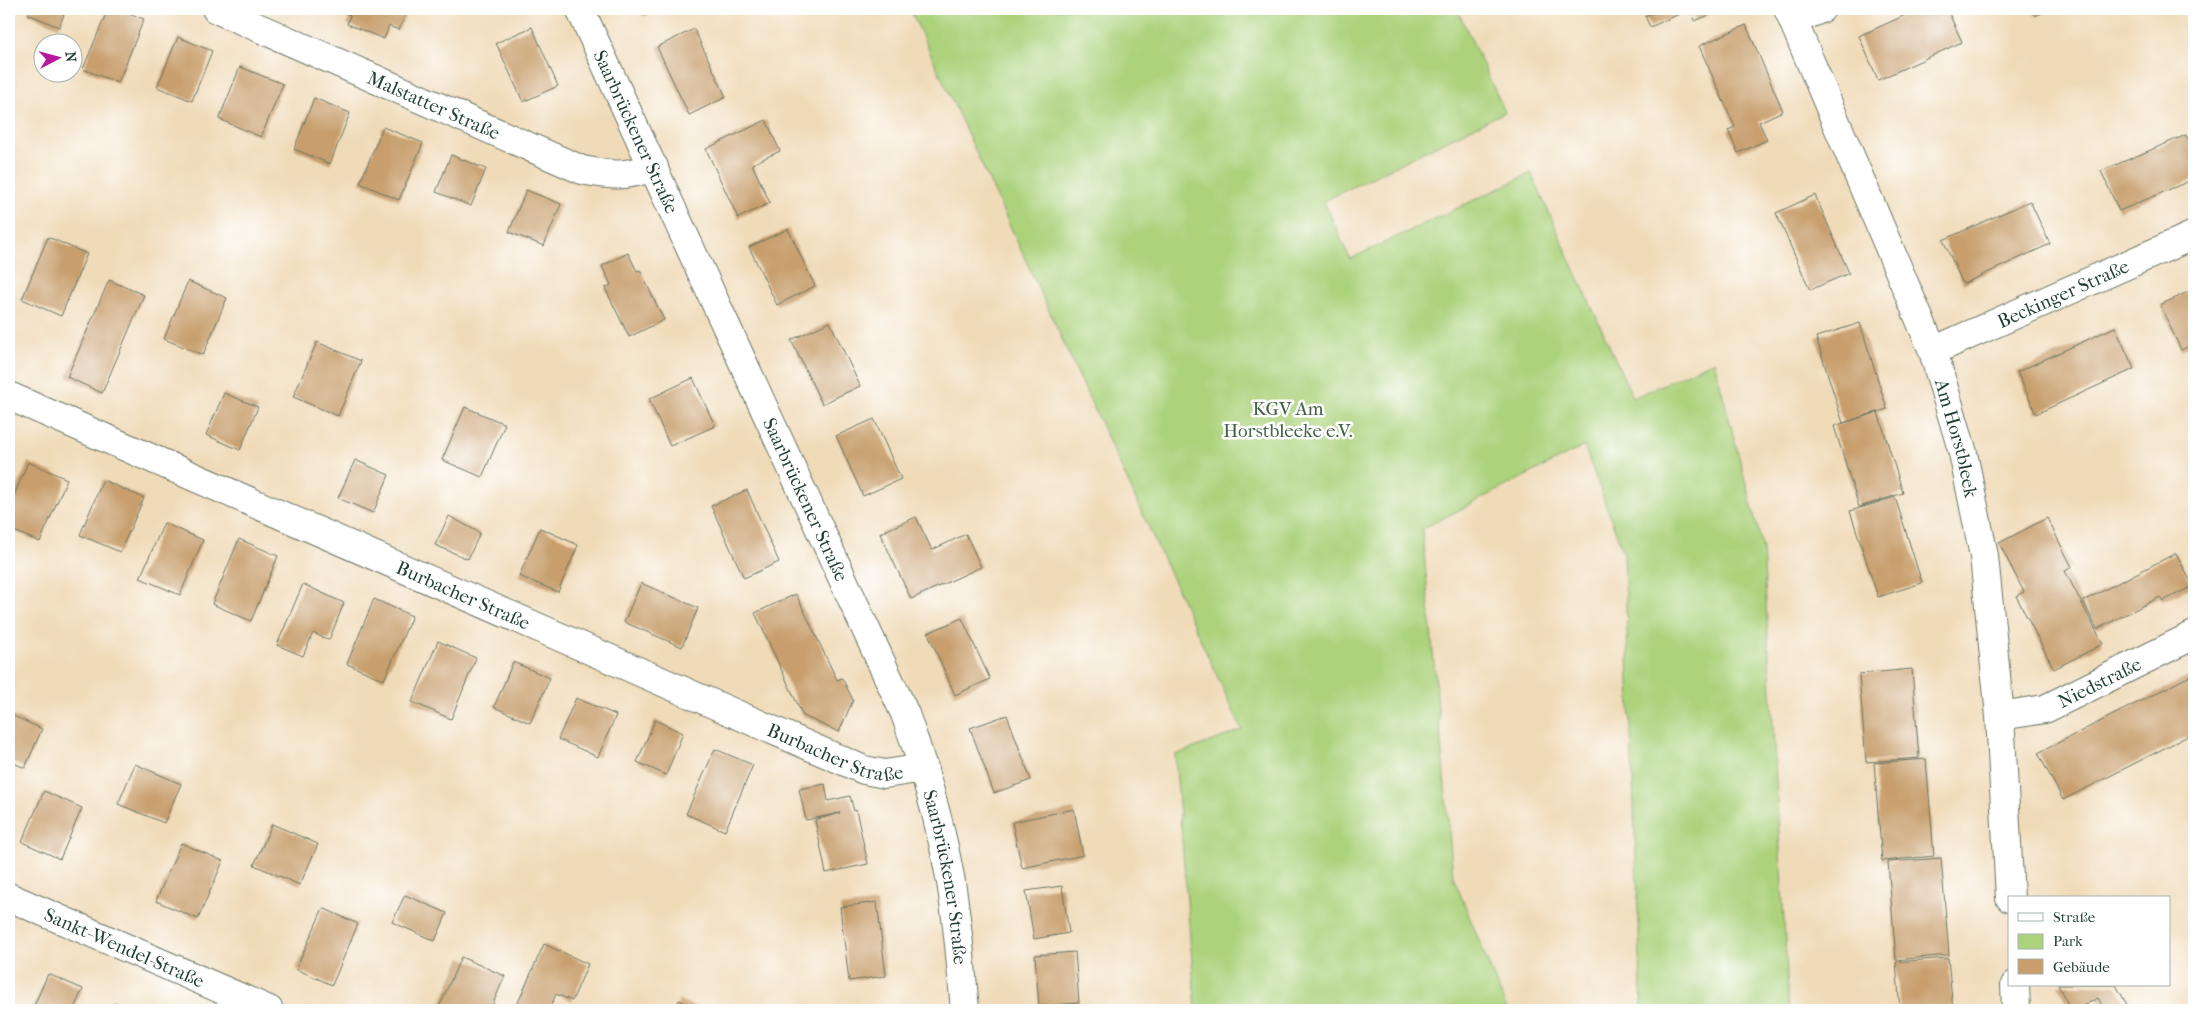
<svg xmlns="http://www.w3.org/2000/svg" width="2203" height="1019" font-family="'IM FELL French Canon',serif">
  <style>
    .green { fill: #acd27c; stroke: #668858 }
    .building { fill: #c79e6c }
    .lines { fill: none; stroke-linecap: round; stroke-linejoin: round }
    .minor-casing { stroke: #687463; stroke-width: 30 }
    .tertiary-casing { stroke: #687463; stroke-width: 30 }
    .minor { stroke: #fff; stroke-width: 28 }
    .tertiary { stroke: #fff; stroke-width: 28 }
    .labels { text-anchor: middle; stroke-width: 5; stroke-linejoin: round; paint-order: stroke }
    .street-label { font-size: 19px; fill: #1f3d34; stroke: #fff }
    .park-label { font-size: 19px; fill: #426246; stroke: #fff }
  </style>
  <rect width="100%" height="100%" fill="#fff"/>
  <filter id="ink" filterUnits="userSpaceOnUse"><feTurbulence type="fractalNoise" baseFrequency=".02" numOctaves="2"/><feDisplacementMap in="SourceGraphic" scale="10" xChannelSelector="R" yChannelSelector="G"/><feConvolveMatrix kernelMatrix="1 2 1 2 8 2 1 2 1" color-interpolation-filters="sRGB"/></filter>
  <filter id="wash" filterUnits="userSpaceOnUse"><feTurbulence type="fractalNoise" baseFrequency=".0096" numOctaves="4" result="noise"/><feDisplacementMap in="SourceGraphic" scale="20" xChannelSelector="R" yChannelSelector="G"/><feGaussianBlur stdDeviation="1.12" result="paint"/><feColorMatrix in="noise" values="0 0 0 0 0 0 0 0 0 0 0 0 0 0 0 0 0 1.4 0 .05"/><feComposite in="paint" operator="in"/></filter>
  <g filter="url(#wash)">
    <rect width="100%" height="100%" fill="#f0dbb9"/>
    <polygon class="green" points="910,9 1457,9 1505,112 1324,201 1350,259 1531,173 1633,398 1714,361 1763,549 1789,1010 1642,1010 1624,554 1584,446 1422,529 1453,876 1507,1010 1196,1010 1175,755 1242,730"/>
    <g id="blocks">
      <g class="building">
        <polygon points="31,9 66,9 59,27 28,14"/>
        <polygon points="108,9 118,9 144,19 118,83 83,69"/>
        <polygon points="334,9 408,9 399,30 389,26 384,39 347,24 350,15"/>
        <polygon points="640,9 660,9 644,16"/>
        <polygon points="1661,9 1723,9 1695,21 1691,9 1650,27 1645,16"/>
        <polygon points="1919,9 1947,9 1962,42 1878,80 1859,36"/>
        <polygon points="2032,9 2052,9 2035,16"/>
        <polygon points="1746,25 1783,111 1759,122 1767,140 1738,153 1728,130 1735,127 1699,46"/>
        <polygon points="532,27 558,86 523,102 496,43"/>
        <polygon points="694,29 726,97 689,115 657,47"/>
        <polygon points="178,37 212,51 192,101 157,87"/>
        <polygon points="240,67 283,84 261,137 219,119"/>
        <polygon points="314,98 350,113 330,164 294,149"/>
        <polygon points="766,120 780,151 752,164 770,203 738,218 706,149"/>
        <polygon points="383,127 423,143 399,200 360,183"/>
        <polygon points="2186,135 2194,153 2194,179 2119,211 2101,171"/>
        <polygon points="451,155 486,169 471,206 436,192"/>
        <polygon points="526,190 561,204 544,246 509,232"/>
        <polygon points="1815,195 1849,273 1810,290 1776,213"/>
        <polygon points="2030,201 2050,244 1963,284 1943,240"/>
        <polygon points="788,229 815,286 777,305 749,247"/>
        <polygon points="48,237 87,254 61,316 22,299"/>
        <polygon points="628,253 637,271 640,270 664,320 629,337 605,288 611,285 602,266"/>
        <polygon points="109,280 144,295 102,393 67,377"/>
        <polygon points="188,281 227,298 203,355 164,339"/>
        <polygon points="2194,289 2194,344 2181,350 2160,305"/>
        <polygon points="830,322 860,386 822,404 791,340"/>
        <polygon points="1860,323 1887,409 1843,423 1816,337"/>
        <polygon points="2115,327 2134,369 2036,414 2017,372"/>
        <polygon points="317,342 361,361 338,416 293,397"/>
        <polygon points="693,378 715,426 670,446 649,399"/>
        <polygon points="224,393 258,407 240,450 206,435"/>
        <polygon points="465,407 505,424 482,477 442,460"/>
        <polygon points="1878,412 1903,493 1859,507 1834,426"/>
        <polygon points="874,419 901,479 863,496 836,436"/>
        <polygon points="355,460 389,475 373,513 338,498"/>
        <polygon points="28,462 67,479 40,542 9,529 9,508"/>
        <polygon points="103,480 144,498 120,552 80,535"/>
        <polygon points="747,490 779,562 744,578 711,506"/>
        <polygon points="1895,497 1922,583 1878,597 1850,511"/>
        <polygon points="449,516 480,533 468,559 435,545"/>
        <polygon points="916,517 932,550 966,534 981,567 911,599 880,533"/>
        <polygon points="2047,518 2072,567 2065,571 2103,644 2054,669 2016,596 2024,592 1999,543"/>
        <polygon points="164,523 203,540 180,595 140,578"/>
        <polygon points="540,528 578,545 558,592 519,576"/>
        <polygon points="239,539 278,556 251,621 212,604"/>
        <polygon points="2176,553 2193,586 2163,601 2160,597 2097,629 2083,601"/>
        <polygon points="641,583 698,608 682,647 624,622"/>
        <polygon points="303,584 344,603 329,640 313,633 303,656 277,645"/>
        <polygon points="796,594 837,680 842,678 853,700 839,732 803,716 755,613"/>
        <polygon points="374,599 412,616 384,680 347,664"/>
        <polygon points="962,618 990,679 955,695 928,633"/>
        <polygon points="438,641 476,658 451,719 412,702"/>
        <polygon points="513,662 550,678 530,723 494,707"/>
        <polygon points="1912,669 1919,758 1866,762 1859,674"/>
        <polygon points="2194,674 2194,733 2063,800 2038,753"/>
        <polygon points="576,698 616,715 598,757 558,739"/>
        <polygon points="9,714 42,729 25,768 9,761"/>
        <polygon points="1007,715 1031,780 994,793 970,728"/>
        <polygon points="655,720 683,733 666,775 637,762"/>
        <polygon points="715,749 753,765 725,831 686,814"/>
        <polygon points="1926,759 1934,856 1882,861 1874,763"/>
        <polygon points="135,764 181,784 164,823 118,804"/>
        <polygon points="825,784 828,801 850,796 854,811 856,810 868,864 826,873 815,820 840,813 806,820 799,789"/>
        <polygon points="44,791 82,808 60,859 22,842"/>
        <polygon points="1074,809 1083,855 1022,868 1012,822"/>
        <polygon points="272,824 318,844 300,885 254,865"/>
        <polygon points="181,843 223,861 198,919 156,901"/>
        <polygon points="1941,858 1949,955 1896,960 1888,862"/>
        <polygon points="1062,886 1069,933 1034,939 1026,891"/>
        <polygon points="405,895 447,913 435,941 392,922"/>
        <polygon points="877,902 886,976 849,981 840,907"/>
        <polygon points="323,908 358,924 332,985 296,969"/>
        <polygon points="544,944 588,964 572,1001 556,994 549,1010 525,1010 516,1007"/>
        <polygon points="1075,952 1079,1003 1039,1006 1035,955"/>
        <polygon points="461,957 505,976 490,1010 438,1010"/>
        <polygon points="1948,958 1953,1010 1900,1010 1896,962"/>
        <polygon points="48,974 83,989 73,1010 32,1010"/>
        <polygon points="2058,985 2116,985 2130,1010 2105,1010 2098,998 2075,1010 2071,1010"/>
        <polygon points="679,1000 703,1010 675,1010"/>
        <polygon points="114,1003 130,1010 111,1010"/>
      </g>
    </g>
  </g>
  <g filter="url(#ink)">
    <use href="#blocks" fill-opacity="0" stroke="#687463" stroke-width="1"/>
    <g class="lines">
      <g class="minor-casing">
        <g id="minor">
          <path id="s1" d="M216,9L582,170C612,176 624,177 654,167"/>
          <path id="s2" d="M1788,9L1933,351L1963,453L1984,556L2000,716L2010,898"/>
          <polyline points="1793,21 1821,9"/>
          <path id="s3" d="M1933,351L2194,235"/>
          <path id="s4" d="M9,396L864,770L885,774L924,768"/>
          <path id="s5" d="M2000,716L2045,709L2194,635"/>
          <path id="s6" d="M9,897L269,1010"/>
          <polyline points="2015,985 2016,1010"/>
        </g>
      </g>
      <g class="tertiary-casing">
        <g id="tertiary">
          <path id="s7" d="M580,9L905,714C924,767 940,821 950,877C958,921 961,966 965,1010"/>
        </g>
      </g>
      <use href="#minor" class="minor"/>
      <use href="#tertiary" class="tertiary"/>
    </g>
  </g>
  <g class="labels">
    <g class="street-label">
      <text dy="7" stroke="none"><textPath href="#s1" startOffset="238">Malstatter Straße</textPath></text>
      <text dy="7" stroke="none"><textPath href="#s7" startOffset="135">Saarbrückener Straße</textPath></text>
      <text dy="7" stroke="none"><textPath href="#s3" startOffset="142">Beckinger Straße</textPath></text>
      <text dy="7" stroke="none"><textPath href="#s2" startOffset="462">Am Horstbleek</textPath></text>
      <text dy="7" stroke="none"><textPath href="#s7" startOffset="540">Saarbrückener Straße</textPath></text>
      <text dy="7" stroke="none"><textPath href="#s4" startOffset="496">Burbacher Straße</textPath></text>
      <text dy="7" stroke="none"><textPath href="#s5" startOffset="106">Niedstraße</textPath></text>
      <text dy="7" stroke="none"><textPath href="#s4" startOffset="901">Burbacher Straße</textPath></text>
      <text dy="7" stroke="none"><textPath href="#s7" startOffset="945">Saarbrückener Straße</textPath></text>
      <text dy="7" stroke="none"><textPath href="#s6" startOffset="126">Sankt-Wendel-Straße</textPath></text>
    </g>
    <g class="park-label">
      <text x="1288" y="415">KGV Am<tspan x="1288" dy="22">Horstbleeke e.V.</tspan></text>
    </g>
  </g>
  <rect width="2203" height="1019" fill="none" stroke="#fff" stroke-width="30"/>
  <rect x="2008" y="896" width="162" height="90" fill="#ffffff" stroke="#a5b1ae"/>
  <rect x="2018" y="913" width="25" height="8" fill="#ffffff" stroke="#a5b1ae"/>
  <text x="2053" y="922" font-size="15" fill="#1f3d34">Straße</text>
  <rect x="2018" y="934" width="25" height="15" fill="#acd27c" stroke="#a5b1ae"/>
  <text x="2053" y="946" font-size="15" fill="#1f3d34">Park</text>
  <rect x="2018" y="959" width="25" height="15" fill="#c79e6c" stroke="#a5b1ae"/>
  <text x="2053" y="972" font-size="15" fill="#1f3d34">Gebäude</text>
  <g transform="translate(58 58) rotate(84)"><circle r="24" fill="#ffffff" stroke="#a5b1ae"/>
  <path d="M0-4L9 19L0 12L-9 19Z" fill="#b5179e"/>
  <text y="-8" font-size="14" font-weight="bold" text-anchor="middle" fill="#1f3d34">N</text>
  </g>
</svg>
